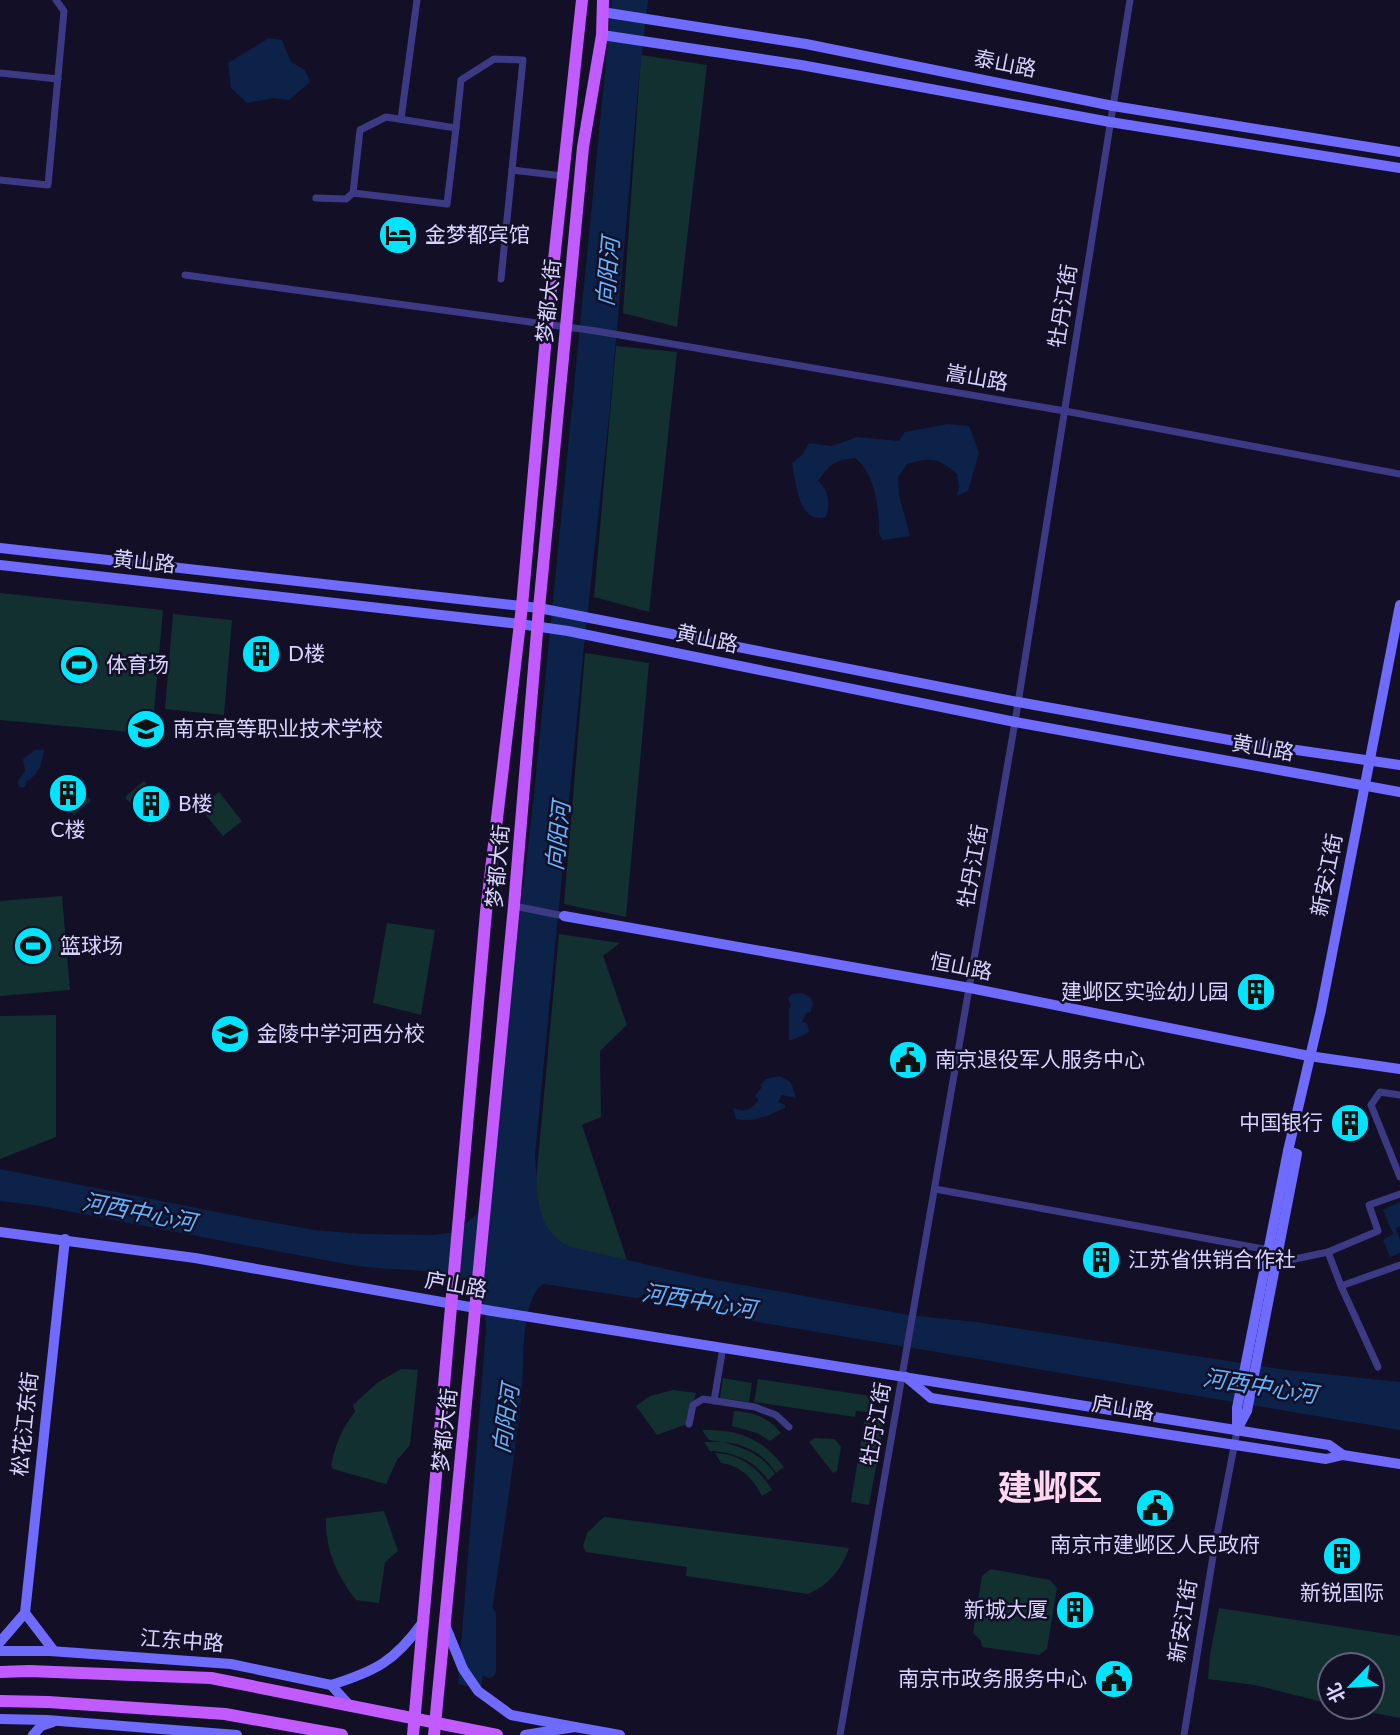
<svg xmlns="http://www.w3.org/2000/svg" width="1400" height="1735" font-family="Lato,'Noto Sans SC',sans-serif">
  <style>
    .green { fill: #12302f }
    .water { fill: #0c2248 }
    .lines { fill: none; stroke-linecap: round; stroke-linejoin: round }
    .river { stroke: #0c2248; stroke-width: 14 }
    .street { stroke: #3d3a85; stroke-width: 7 }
    .secondary { stroke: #6f6bff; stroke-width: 10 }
    .primary { stroke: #c25bff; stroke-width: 12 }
    .labels { text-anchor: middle; stroke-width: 5; stroke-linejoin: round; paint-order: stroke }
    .street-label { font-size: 21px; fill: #d9d4ff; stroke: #130f26 }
    .poi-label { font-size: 21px; fill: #d9d4ff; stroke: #130f26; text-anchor: start }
    .water-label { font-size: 23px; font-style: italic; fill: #62b6ff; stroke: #130f26 }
    .town-label { font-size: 35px; font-weight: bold; fill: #ffd6f0; stroke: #130f26 }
  </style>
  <rect width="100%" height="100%" fill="#130f26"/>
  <g class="green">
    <polygon points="641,55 707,65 677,327 623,313"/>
    <polygon points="616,346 677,352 649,612 594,597"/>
    <polygon points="0,593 163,610 152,734 0,720"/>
    <polygon points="173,614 232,620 224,715 165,709"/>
    <polygon points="585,653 649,663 626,917 564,904"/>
    <polygon points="69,773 91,801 74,815 52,787"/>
    <polygon points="144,781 169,810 150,826 125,797"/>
    <polygon points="219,792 242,821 223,836 200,808"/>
    <polygon points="62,896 70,990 0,996 0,901"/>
    <polygon points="387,923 435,930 421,1015 373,1003"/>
    <polygon points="559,934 620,943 603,956 627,1025 600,1051 601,1117 582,1125 627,1260 547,1256 531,1235"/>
    <polygon points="56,1015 56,1137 0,1159 0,1016"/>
    <path d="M401,1369L418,1370L410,1445L397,1460L386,1484L333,1469L331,1465C336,1444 341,1429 355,1412L353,1405L377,1383Z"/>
    <polygon points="723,1378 752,1383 749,1402 720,1398"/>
    <polygon points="758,1379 870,1396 868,1412 856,1411 855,1417 754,1402"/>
    <polygon points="673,1390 696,1393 687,1424 657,1435 636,1406 650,1396"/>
    <path d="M734,1411C753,1412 770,1418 781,1433L770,1441L757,1433L732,1426Z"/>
    <polygon points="865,1417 880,1418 884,1424 869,1505 851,1502"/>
    <path d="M702,1430C738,1429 762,1438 784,1467L776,1473C764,1454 746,1444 723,1442C744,1448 762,1454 775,1474L768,1480C754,1460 734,1452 710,1451L704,1442H721L709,1440Z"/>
    <polygon points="815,1438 835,1439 841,1447 837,1471 833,1473 809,1442"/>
    <path d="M715,1453C742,1454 759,1469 772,1490L762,1496C753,1478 741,1466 721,1463Z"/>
    <path d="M384,1511L398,1551L385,1562L379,1603L356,1600C337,1575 325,1550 326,1518Z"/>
    <path d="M604,1517L849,1548C842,1569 829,1585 808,1594L686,1576L687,1567L586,1552L583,1546L587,1533Z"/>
    <polygon points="991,1569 1050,1580 1057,1588 1047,1649 1039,1655 982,1647 981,1641 973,1633 982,1576"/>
    <polygon points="1219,1608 1400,1636 1400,1718 1344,1707 1372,1707 1372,1665 1330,1665 1330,1704 1255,1685 1208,1679 1210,1655"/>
  </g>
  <g class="water">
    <path d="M612,0H648L638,89L610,408L584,646L535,1155C538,1190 533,1231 571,1247L705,1278L909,1315L976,1322L1287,1370L1400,1382V1430L752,1321L577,1277C561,1277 544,1278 535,1293C520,1320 525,1368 521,1399C510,1496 494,1593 481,1689L458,1684L486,1328C485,1310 486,1292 468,1282C443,1267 388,1271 357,1266C252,1247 146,1226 41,1206L0,1201V1169L232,1215L314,1230L363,1234L434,1235L455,1232L476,1215L487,1196L533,804Z"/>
    <polygon points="269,38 282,40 291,62 305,70 310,82 289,100 274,98 247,103 231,88 228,63"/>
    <path d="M948,424L969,426L979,453L968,491L957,496L959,487L957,474C938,458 932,457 907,464L898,477L899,495L910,536L883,540L879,534C879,509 876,475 855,458C837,459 827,466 818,481C829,490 830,504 826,517C798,525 796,482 792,463L802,455L809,443L832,446L857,437L899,441L905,432Z"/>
    <path d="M35,750H44C42,764 39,774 26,782L25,787H19L18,781L25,771L23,759Z"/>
    <polygon points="802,993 810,997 813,1004 810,1013 807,1012 802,1022 807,1023 809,1031 806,1034 789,1041 789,1009 791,1006 788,998 792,994"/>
    <path d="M779,1076L791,1082L796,1098L782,1095L778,1102L785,1105V1108C769,1115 754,1123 736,1119L733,1108C746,1113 750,1110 759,1100L755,1096L762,1087L760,1085L766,1079Z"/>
    <polygon points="1400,1202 1400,1226 1396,1228 1400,1240 1400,1253 1390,1257 1383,1240 1393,1234 1383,1210"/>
  </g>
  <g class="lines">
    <g class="river">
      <polyline points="539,1276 637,1291"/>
      <polyline points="489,1614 489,1671"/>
    </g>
    <g class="street">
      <polyline points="0,73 58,79"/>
      <polygon points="386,117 456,128 447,204 353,193 360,130"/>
      <polyline points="401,119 417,0"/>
      <polyline points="456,128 461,80 494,59 523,60 501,279"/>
      <polyline points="512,170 563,176"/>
      <polyline points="0,180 48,185 64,11 56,0"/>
      <polyline points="316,198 346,199 353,193"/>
      <polyline points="185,275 596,331 1065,411 1400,474"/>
      <polyline points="514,906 564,916"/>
      <polyline points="1400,1095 1380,1092 1371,1105 1400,1177"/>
      <polyline points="935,1189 1269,1250"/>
      <polyline points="1328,1252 1378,1231 1369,1205 1400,1194"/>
      <polyline points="1276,1263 1328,1252 1341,1286 1400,1265"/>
      <polyline points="1341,1286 1378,1367"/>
      <polyline points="714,1401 723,1347"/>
      <polyline points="689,1424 693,1405 703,1399 755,1407 776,1415 789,1427"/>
      <polyline points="840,1735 1015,722 1130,0"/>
      <polyline points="1184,1735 1213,1556 1237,1431"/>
    </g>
    <g class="secondary">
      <polyline points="602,12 806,44 1113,106 1400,152"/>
      <polyline points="602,35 801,65 1110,122 1400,168"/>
      <polyline points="0,548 539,608 1018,702 1235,741 1400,765"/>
      <polyline points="0,565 520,624 568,631 1015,722 1400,792"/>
      <polyline points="564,916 970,988 1309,1056 1400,1069"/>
      <polyline points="0,1232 195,1258 492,1311 1329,1445 1343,1455"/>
      <polyline points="906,1377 931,1398 1326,1459 1343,1455 1400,1464"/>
      <polyline points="1239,1426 1247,1411 1297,1154 1288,1151"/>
      <polyline points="1237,1431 1237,1408 1288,1151 1321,1010 1400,605"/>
      <polyline points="25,1613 65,1239"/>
      <polyline points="25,1613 54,1651"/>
      <polyline points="445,1625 463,1669 478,1691 511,1715 575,1727"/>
      <polyline points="0,1642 25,1613"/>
      <polyline points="0,1651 50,1651 231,1664 331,1685 351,1707"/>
      <path d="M331,1685C376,1671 395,1661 423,1622"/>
      <polyline points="0,1719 47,1720 237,1735"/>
      <polyline points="33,1735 41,1726 53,1722"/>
      <polyline points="525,1735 575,1727 620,1735"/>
    </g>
    <g class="primary">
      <polyline points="0,1672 29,1671 211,1678 497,1735"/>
      <polyline points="0,1701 48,1702 225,1714 342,1735"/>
      <polyline points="413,1735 486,912 522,606 547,325 582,0"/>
      <polyline points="434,1735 514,906 539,608 566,327 583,147 602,35 603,0"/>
    </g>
  </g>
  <defs>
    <g id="hotel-disc" transform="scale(2.0125)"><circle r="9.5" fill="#00e5ff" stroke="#130f26"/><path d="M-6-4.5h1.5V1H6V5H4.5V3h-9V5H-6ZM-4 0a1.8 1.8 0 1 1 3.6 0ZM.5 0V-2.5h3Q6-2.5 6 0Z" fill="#111"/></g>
    <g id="building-disc" transform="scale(2.0125)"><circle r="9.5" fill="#00e5ff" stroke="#130f26"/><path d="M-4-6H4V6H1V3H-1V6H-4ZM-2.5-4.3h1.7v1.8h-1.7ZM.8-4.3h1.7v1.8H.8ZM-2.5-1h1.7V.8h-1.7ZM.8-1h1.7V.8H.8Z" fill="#111"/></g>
    <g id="stadium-disc" transform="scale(2.0125)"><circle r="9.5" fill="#00e5ff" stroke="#130f26"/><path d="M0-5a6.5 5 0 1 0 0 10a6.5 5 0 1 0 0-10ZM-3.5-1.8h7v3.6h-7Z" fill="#111"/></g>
    <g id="school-disc" transform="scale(2.0125)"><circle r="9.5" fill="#00e5ff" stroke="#130f26"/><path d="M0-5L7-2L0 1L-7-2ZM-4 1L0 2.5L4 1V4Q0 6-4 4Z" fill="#111"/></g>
    <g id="civic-disc" transform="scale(2.0125)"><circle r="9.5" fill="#00e5ff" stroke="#130f26"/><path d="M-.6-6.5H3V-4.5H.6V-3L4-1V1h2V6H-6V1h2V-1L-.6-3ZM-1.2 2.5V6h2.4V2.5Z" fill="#111"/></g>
  </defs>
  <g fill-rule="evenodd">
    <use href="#hotel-disc" x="398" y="235"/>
    <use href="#building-disc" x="261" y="654"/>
    <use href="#stadium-disc" x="79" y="665"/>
    <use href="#school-disc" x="146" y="729"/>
    <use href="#building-disc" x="68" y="793"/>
    <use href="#building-disc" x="151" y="804"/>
    <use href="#stadium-disc" x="33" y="946"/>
    <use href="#building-disc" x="1256" y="992"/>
    <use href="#school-disc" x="230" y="1034"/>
    <use href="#civic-disc" x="908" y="1060"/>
    <use href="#building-disc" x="1350" y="1123"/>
    <use href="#building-disc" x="1101" y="1260"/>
    <use href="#civic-disc" x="1155" y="1508"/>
    <use href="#building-disc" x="1342" y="1556"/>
    <use href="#building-disc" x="1075" y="1610"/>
    <use href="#civic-disc" x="1114" y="1679"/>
  </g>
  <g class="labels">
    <g class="street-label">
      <text transform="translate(1005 64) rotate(11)" y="7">泰山路</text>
      <text transform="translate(549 301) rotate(-84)" y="7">梦都大街</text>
      <text transform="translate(1063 306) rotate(-81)" y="7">牡丹江街</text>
      <text transform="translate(977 378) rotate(10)" y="7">嵩山路</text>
      <text transform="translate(144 562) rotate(6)" y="7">黄山路</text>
      <text transform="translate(707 639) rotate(12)" y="7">黄山路</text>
      <text transform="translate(1263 748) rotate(10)" y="7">黄山路</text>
      <text transform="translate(498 866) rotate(-85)" y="7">梦都大街</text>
      <text transform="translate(973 866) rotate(-80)" y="7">牡丹江街</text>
      <text transform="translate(1327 875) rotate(-79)" y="7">新安江街</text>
      <text transform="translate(961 967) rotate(11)" y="7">恒山路</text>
      <text transform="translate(456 1285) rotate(10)" y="7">庐山路</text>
      <text transform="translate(1123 1408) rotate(9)" y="7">庐山路</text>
      <text transform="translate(25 1424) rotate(-84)" y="7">松花江东街</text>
      <text transform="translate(876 1424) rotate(-80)" y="7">牡丹江街</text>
      <text transform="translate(445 1430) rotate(-84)" y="7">梦都大街</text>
      <text transform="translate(1183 1621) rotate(-81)" y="7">新安江街</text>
      <text transform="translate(182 1641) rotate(4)" y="7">江东中路</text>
    </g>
    <g class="poi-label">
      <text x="425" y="242">金梦都宾馆</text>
      <text x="288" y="661">D楼</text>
      <text x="106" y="672">体育场</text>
      <text x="173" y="736">南京高等职业技术学校</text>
      <text x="178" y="811">B楼</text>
      <text x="68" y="837" text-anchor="middle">C楼</text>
      <text x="60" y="953">篮球场</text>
      <text x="1229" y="999" text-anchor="end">建邺区实验幼儿园</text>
      <text x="257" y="1041">金陵中学河西分校</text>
      <text x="935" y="1067">南京退役军人服务中心</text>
      <text x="1323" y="1130" text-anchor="end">中国银行</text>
      <text x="1128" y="1267">江苏省供销合作社</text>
      <text x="1155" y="1552" text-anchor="middle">南京市建邺区人民政府</text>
      <text x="1342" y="1600" text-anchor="middle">新锐国际</text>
      <text x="1048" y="1617" text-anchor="end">新城大厦</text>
      <text x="1087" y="1686" text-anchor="end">南京市政务服务中心</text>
    </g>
    <g class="water-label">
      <text transform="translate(608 272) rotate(-85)" y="8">向阳河</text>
      <text transform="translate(558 836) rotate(-84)" y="8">向阳河</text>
      <text transform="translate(139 1212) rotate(11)" y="8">河西中心河</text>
      <text transform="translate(699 1301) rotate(9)" y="8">河西中心河</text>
      <text transform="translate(1260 1386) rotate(9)" y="8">河西中心河</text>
      <text transform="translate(506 1419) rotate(-82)" y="8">向阳河</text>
    </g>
    <g class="town-label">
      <text x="1050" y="1500">建邺区</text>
    </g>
  </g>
  <g transform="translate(1351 1686) rotate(245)"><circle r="33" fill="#130f26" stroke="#625e7d" stroke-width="2"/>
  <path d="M0-5L12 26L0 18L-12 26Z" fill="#00e5ff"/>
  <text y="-10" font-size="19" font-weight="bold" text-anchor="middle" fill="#d9d4ff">北</text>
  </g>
</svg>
